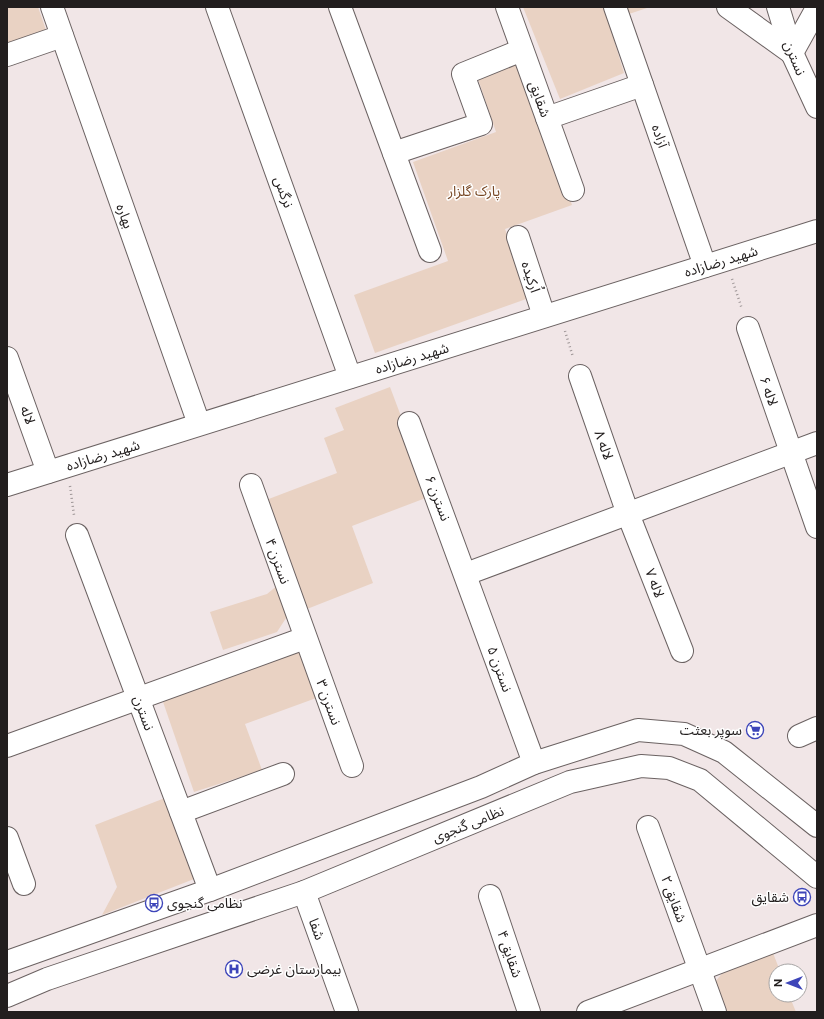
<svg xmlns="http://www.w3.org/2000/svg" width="824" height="1019" font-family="'Public Sans','Noto Sans Arabic',sans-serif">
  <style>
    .green { fill: #e9d2c3 }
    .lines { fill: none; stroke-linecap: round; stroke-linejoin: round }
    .minor-casing { stroke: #6b6262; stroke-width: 24 }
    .path { stroke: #9e9697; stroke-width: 2.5; stroke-dasharray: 1 3; stroke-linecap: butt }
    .minor { stroke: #fff; stroke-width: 22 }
    .labels { text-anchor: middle; stroke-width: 3; stroke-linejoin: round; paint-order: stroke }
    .street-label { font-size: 14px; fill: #221e1e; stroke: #fff }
    .park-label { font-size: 14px; fill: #784825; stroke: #fff }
    .poi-label { font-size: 14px; fill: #221e1e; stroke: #fff; text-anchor: end }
  </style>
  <rect width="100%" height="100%" fill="#f1e6e7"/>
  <g class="green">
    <polygon points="7,7 38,7 46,30 7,44"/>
    <polygon points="523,7 604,7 624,73 560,99"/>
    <polygon points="626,7 650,7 629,14"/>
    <polygon points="520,60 572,205 505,229 529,298 375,353 354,295 448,261 413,162 496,132 477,76"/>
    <polygon points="390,387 431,496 352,526 373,583 307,609 266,500 337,473 324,438 344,430 335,408"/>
    <polygon points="278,585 288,615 277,632 223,650 210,612 267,594"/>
    <polygon points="300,645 319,697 245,724 262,770 194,792 161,696"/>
    <polygon points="165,798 194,879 102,915 117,887 95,825"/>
    <polygon points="773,953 780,971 776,971 776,995 789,995 796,1012 726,1012 715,982 724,971"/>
  </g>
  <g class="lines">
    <g class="minor-casing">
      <g id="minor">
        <polyline points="52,7 199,424"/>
        <polyline points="217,7 350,377"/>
        <polyline points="340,7 430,251"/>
        <polyline points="507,7 573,190"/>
        <polyline points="615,7 705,266"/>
        <polyline points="728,7 792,53 817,8"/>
        <polyline points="778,7 792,53 817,107"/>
        <polyline points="7,55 62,36"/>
        <polyline points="547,118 642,85"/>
        <polyline points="394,153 481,124 463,74 522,50"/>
        <polyline points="518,237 544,316"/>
        <polyline points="748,328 817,527"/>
        <polyline points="7,358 48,472"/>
        <polyline points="580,376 628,514 682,651"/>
        <polyline points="409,423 534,763"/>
        <polyline points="7,485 817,231"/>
        <polyline points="251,485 352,766"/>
        <polyline points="77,535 210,890"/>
        <polyline points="466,574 817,443"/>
        <polyline points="799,736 817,728"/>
        <polyline points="7,746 305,638"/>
        <polyline points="181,812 283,774"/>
        <polyline points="648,827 715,1012"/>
        <polyline points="7,838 24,884"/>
        <polyline points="304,892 347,1012"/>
        <polyline points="490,896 529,1012"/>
        <polyline points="7,962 210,890 481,787 534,763 638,730 684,734 724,752 817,826"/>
        <polyline points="7,996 47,979 304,892 570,782 641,766 669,768 700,780 817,877"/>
        <polyline points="588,1012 817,925"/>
      </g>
    </g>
    <g class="path">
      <polyline points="732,279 742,309"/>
      <polyline points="565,331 573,357"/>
      <polyline points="70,486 74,515"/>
    </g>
    <use href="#minor" class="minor"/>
  </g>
  <defs>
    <g id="supermarket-ring" transform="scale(0.9)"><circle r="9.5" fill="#fff" stroke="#3d45b9" stroke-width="1.5"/><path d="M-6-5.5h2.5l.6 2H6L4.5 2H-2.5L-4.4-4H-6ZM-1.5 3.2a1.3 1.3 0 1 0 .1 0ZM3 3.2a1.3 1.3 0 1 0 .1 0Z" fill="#3d45b9"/></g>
    <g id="bus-ring" transform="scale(0.9)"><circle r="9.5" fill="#fff" stroke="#3d45b9" stroke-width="1.5"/><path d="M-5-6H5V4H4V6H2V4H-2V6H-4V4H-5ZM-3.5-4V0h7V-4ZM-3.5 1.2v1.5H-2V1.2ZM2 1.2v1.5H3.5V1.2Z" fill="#3d45b9"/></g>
    <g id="hospital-ring" transform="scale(0.9)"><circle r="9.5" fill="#fff" stroke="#3d45b9" stroke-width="1.5"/><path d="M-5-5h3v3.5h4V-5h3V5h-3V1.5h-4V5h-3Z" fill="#3d45b9"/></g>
  </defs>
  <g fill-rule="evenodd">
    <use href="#supermarket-ring" x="755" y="730"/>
    <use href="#bus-ring" x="802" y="897"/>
    <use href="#bus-ring" x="154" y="903"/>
    <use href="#hospital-ring" x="234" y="969"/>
  </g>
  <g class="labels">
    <g class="street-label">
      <text transform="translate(795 58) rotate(68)" y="5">نسترن</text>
      <text transform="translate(540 99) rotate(70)" y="5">شقایق</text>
      <text transform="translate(660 136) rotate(71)" y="5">آزاده</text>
      <text transform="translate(284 192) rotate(70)" y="5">نرگس</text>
      <text transform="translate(125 216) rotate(70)" y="5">بهاره</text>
      <text transform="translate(721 261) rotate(-17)" y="5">شهید رضازاده</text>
      <text transform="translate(531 277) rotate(72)" y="5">اُرکیده</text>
      <text transform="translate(412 358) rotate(-17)" y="5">شهید رضازاده</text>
      <text transform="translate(769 391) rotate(71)" y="5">لاله ۶</text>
      <text transform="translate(28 415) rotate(70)" y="5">لاله</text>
      <text transform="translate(604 445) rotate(70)" y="5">لاله ۸</text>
      <text transform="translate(103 455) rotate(-17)" y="5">شهید رضازاده</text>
      <text transform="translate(438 498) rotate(69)" y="5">نسترن ۶</text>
      <text transform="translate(278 561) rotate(70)" y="5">نسترن ۴</text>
      <text transform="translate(655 583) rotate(69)" y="5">لاله ۷</text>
      <text transform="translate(500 669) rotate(70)" y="5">نسترن ۵</text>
      <text transform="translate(329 702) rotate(70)" y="5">نسترن ۳</text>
      <text transform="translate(144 713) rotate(70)" y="5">نسترن</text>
      <text transform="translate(468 824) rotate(-22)" y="5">نظامی گنجوی</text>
      <text transform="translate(674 899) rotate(70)" y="5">شقایق ۲</text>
      <text transform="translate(317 929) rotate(70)" y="5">شفا</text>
      <text transform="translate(510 954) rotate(71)" y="5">شقایق ۴</text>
    </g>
    <g class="park-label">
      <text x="474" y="196">پارک گلزار</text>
    </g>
    <g class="poi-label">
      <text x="742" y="735">سوپر بعثت</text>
      <text x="789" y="902">شقایق</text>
      <text x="167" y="908" text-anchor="start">نظامی گنجوی</text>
      <text x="247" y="974" text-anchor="start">بیمارستان غرضی</text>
    </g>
  </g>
  <rect width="824" height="1019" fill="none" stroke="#221e1e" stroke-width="16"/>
  <g transform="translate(788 983) rotate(270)"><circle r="19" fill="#ffffff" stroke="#a7a5a5"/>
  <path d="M0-3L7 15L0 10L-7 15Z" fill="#3d45b9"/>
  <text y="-6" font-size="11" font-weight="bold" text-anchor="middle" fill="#221e1e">N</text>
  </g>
</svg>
